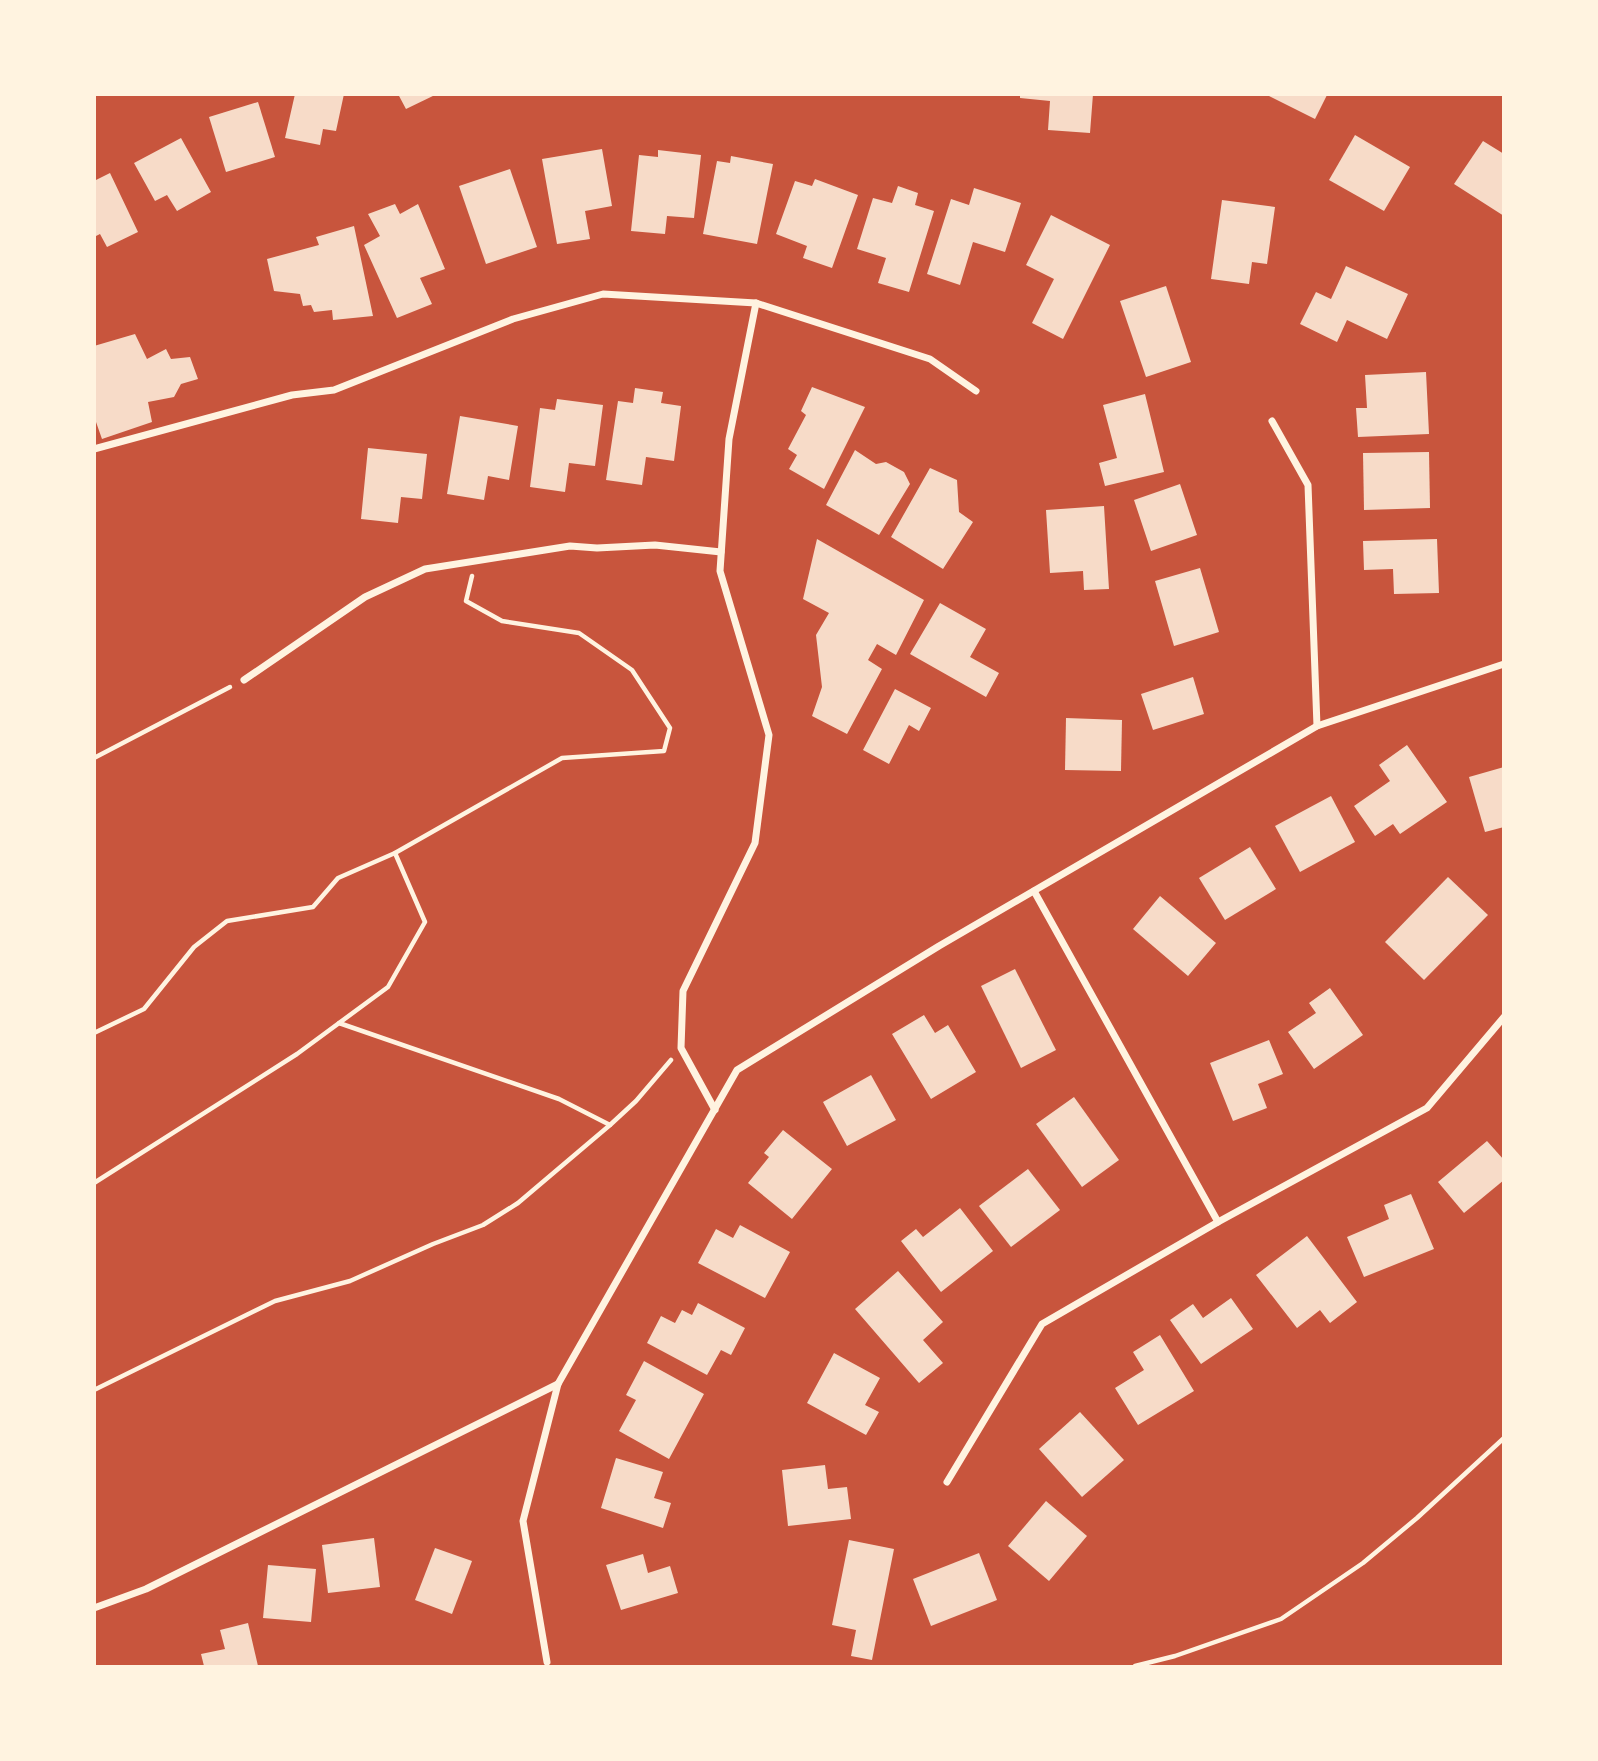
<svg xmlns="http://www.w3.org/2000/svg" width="1598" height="1761" font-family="Lora,serif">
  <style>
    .building { fill: #f7dbc8 }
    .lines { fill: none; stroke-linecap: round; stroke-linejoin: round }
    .path { stroke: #fff3e0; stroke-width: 4.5 }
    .minor { stroke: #fff3e0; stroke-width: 7 }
  </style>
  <rect width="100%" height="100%" fill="#c8553d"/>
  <g class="building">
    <polygon points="295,94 344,94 336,131 323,129 320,145 285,138"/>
    <polygon points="398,94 437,94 406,109"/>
    <polygon points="1020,94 1093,94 1090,133 1048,130 1050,101 1020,98"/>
    <polygon points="1265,94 1325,94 1327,95 1315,119"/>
    <polygon points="258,102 275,157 226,172 209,117"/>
    <polygon points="1355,135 1410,167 1384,211 1329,180"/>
    <polygon points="181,138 211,192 177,211 167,195 155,201 134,163"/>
    <polygon points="1483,141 1504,154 1504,216 1454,184"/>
    <polygon points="602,149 612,206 585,211 590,239 557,244 542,159"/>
    <polygon points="658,150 701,155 694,218 667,216 665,234 631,231 639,155 658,157"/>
    <polygon points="731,156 773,164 757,244 703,234 717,161 730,163"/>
    <polygon points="510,169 537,247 486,264 459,186"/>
    <polygon points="110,173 138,232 107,247 100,234 94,237 94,181"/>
    <polygon points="815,179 858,195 832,268 803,258 807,246 776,234 795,181 812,186"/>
    <polygon points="898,186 918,193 915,205 934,211 909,292 878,283 886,258 857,249 873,198 892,203"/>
    <polygon points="974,188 1021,203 1005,252 973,242 960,285 927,274 951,199 969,205"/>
    <polygon points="1222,200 1275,207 1267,264 1252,262 1249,284 1211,279"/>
    <polygon points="395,204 400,214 418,204 445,269 420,278 432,304 397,318 364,245 380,236 368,214"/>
    <polygon points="1051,215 1110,245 1063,339 1032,323 1054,279 1026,265"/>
    <polygon points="354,226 373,316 333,320 332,310 314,312 311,305 303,306 300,294 274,291 267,259 319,245 316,237"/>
    <polygon points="1346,266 1408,294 1387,339 1347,320 1337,342 1300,324 1316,292 1331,299"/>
    <polygon points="1166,286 1191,362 1146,377 1120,301"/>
    <polygon points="135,334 147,359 166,349 171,359 190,357 198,379 181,384 174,397 148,402 152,422 102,439 96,422 94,423 94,346"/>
    <polygon points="1426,372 1429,434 1358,437 1356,408 1367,408 1365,375"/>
    <polygon points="812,387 865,407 824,489 789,469 797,455 788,449 806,415 801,411"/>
    <polygon points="635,388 663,392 661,403 681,406 674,461 646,457 642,485 606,480 618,401 633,403"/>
    <polygon points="1145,394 1164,472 1105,486 1099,463 1117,458 1103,405"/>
    <polygon points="557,399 603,405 595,466 569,463 565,492 530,487 540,408 555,410"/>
    <polygon points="460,416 518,426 509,480 488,476 484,500 447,494"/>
    <polygon points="368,448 427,454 422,499 401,497 398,523 361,519"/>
    <polygon points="855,450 876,464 886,462 904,472 910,484 879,535 826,505"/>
    <polygon points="1429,452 1430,508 1364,510 1363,453"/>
    <polygon points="930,468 957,480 959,512 973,522 943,569 891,537"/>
    <polygon points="1180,484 1197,535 1151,551 1134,500"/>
    <polygon points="1104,506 1109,589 1084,590 1083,571 1050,573 1046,510"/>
    <polygon points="817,539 924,600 896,655 877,644 868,660 882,669 847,734 812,716 822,687 816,635 829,613 803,599"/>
    <polygon points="1437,539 1439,593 1394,594 1393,569 1364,570 1363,541"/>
    <polygon points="1200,568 1219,632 1174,646 1155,581"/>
    <polygon points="940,603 986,629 970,657 999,673 986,697 910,654"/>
    <polygon points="1193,677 1204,714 1153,730 1141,694"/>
    <polygon points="895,689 931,708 919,731 909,725 889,764 863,750"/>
    <polygon points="1066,718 1122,720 1121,771 1065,770"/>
    <polygon points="1407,745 1447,802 1400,834 1393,824 1375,836 1354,806 1390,781 1379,765"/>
    <polygon points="1504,767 1504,827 1485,832 1469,777"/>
    <polygon points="1331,796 1355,842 1300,872 1275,826"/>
    <polygon points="1250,847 1276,889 1225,920 1199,878"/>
    <polygon points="1448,877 1488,915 1424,980 1385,942"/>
    <polygon points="1160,896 1216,943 1188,976 1133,929"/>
    <polygon points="1015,969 1056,1050 1021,1068 981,986"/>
    <polygon points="1330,988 1363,1035 1314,1069 1288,1032 1316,1013 1309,1003"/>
    <polygon points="924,1015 935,1033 948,1025 976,1072 931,1099 892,1034"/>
    <polygon points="1269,1040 1283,1074 1258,1084 1267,1108 1233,1121 1210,1063"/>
    <polygon points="871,1075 896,1120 847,1146 823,1102"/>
    <polygon points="1074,1097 1119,1160 1082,1187 1036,1124"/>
    <polygon points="783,1130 832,1169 792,1219 748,1183 769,1157 764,1153"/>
    <polygon points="1487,1141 1504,1160 1504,1180 1464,1213 1438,1182"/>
    <polygon points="1028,1169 1060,1210 1011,1247 979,1206"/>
    <polygon points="1411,1194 1434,1249 1364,1277 1347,1237 1389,1219 1384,1205"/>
    <polygon points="960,1208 993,1251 941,1292 901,1241 916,1229 923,1237"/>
    <polygon points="740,1225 790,1252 765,1298 698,1263 716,1229 733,1238"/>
    <polygon points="1307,1236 1357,1302 1330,1323 1320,1310 1297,1328 1256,1275"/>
    <polygon points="898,1271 943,1322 923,1340 943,1363 919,1383 855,1309"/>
    <polygon points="1231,1298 1253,1329 1201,1364 1170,1320 1193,1304 1203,1318"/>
    <polygon points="698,1303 745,1328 731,1355 721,1350 707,1375 647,1343 661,1316 675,1323 682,1310 692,1315"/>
    <polygon points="1160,1335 1194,1391 1138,1425 1115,1388 1144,1370 1133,1352"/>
    <polygon points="834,1353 880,1378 865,1405 879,1412 866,1435 807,1403"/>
    <polygon points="644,1361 704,1394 669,1459 619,1431 636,1400 626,1395"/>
    <polygon points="1080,1412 1124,1460 1082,1497 1039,1449"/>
    <polygon points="616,1458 663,1472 654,1498 671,1503 663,1528 601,1508"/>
    <polygon points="825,1465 828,1489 847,1487 851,1519 788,1526 782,1470"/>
    <polygon points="1046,1501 1087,1536 1049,1581 1008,1546"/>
    <polygon points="374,1538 380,1587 328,1593 322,1545"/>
    <polygon points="849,1540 894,1549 872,1660 851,1656 856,1630 832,1625"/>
    <polygon points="435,1548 472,1561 452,1614 415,1600"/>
    <polygon points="979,1553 997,1600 931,1626 913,1579"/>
    <polygon points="643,1554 648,1573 670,1566 678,1593 621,1610 606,1565"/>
    <polygon points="268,1565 316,1569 311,1622 263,1618"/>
    <polygon points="248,1623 258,1666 204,1666 201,1654 225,1649 220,1630"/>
  </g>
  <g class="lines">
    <g class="path">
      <polyline points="94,758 230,687"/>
      <polyline points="339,1023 559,1099 610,1125"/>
      <polyline points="94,1033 144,1009 194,947 227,921 313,907 338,878 395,853 562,758 664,751 670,728 632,670 579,633 502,621 466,601 472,576"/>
      <polyline points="94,1183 297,1054 388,987 425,922 395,853"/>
      <polyline points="94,1390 275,1301 350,1281 433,1244 483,1225 518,1203 610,1125 636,1101 671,1060"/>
      <polyline points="1135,1666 1175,1656 1281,1619 1363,1563 1417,1518 1504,1438"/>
    </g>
    <g class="minor">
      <polyline points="1272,421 1308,485 1317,726"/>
      <polyline points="94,449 292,395 334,390 513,319 603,294 756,303 930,359 976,391"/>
      <polyline points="244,680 365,597 425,569 570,546 597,548 655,545 721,552"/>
      <polyline points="1034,891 1218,1222"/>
      <polyline points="715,1110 681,1048 683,991 755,843 769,735 720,571 729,439 756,303"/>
      <polyline points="947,1482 1042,1324 1218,1222 1427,1108 1504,1017"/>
      <polyline points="94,1608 146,1589 558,1384"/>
      <polyline points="547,1662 523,1521 558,1384 737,1070 939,946 1317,726 1504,664"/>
    </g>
  </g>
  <rect width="1598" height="1761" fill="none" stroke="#fff3e0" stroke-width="192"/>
</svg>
